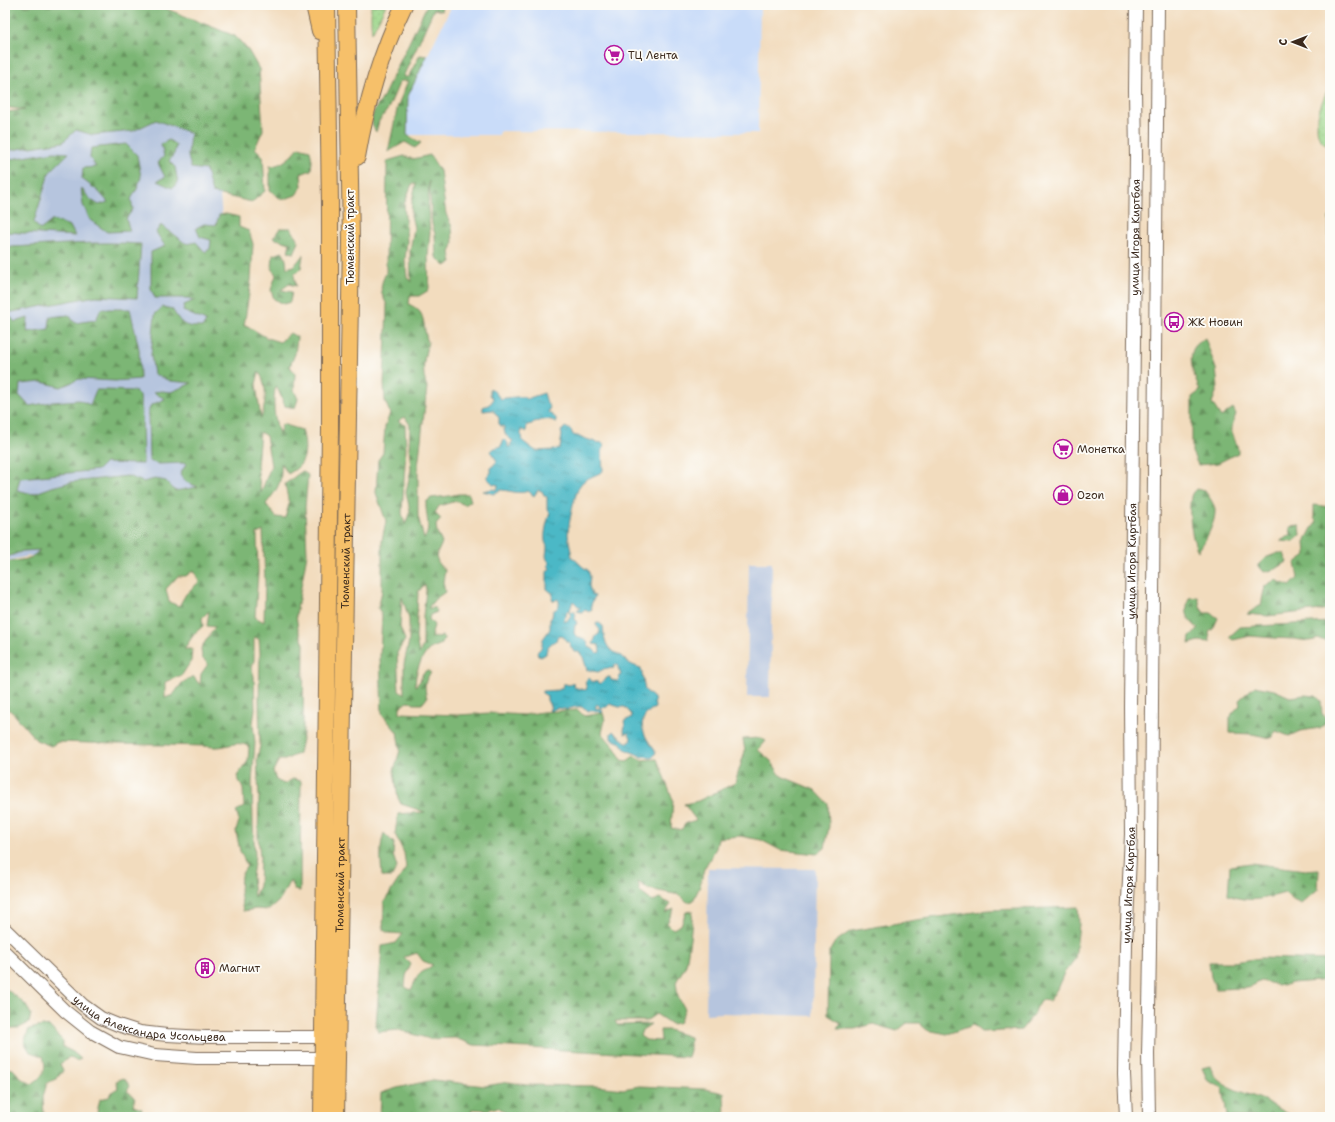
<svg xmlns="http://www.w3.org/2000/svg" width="1335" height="1122" font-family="'Shantell Sans',sans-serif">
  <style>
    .built { fill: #c9dcf9 }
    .industrial { fill: #b6c5de }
    .grass { fill: url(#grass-dots); stroke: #6b8054 }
    .forest { fill: url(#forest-firs); stroke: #5c704a; fill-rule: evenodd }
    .water { fill: url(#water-ripples); stroke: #437172 }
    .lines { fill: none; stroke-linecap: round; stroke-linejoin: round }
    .minor-casing { stroke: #7b6856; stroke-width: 14 }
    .major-casing { stroke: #7b6856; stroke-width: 18 }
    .minor { stroke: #fff; stroke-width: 12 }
    .major { stroke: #f6c06b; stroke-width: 16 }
    .labels { text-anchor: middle; stroke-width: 3.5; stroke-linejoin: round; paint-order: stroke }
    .poi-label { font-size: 11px; fill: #3b2a1e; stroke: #fdfcf7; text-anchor: start }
    .street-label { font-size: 11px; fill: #3b2a1e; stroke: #fdfcf7 }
  </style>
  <defs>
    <pattern id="grass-dots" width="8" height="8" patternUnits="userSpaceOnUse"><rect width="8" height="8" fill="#9bd589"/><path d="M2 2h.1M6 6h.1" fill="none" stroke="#86b776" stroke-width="1.8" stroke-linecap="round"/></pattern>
    <pattern id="forest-firs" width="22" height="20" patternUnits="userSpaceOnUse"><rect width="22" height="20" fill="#7cb675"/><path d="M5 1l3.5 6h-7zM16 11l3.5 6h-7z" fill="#67945f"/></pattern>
    <pattern id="water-ripples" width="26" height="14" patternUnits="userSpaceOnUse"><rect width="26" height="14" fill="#4bb8c6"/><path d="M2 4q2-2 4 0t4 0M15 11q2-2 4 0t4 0" fill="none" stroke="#4096a0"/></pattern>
  </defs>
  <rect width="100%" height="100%" fill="#fdfcf7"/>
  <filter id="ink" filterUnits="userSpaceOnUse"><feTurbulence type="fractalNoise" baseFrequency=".025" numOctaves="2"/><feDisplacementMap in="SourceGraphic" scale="8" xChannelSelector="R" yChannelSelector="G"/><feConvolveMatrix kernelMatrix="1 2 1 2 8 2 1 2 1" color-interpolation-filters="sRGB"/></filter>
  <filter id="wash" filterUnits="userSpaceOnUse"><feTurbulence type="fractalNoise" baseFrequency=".012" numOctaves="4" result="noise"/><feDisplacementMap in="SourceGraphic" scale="16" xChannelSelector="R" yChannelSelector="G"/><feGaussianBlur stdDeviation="0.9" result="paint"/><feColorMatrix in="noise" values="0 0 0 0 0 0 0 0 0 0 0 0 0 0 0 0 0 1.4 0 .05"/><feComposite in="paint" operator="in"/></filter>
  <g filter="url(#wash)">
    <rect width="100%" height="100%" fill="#f2dcbe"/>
    <polygon class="built" points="452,5 760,5 758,133 500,131 499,135 407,135 408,96"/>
    <g class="industrial">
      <polygon points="5,111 212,112 221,206 242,514 5,561"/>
      <polygon points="749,563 772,563 770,697 747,697"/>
      <polygon points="708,868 815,869 813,1016 723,1013 706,1014"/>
    </g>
    <g class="grass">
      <polygon points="371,5 386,5 372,33 371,22"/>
      <path d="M1330,86V146C1306,139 1321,100 1330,86Z"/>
      <polygon points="1329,217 1330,217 1330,344 1328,343"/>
    </g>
    <g class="forest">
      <polygon points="5,5 157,5 235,36 248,50 259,69 263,130 255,148 263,156 265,191 252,202 212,193 206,170 191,168 188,156 190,133 156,120 133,131 93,135 76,130 63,142 5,151 5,112 25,110 5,107"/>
      <path d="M427,5H441L442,11L434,9L403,77H408L420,55L427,56L408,96L407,135L421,143L415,148L405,142L388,152L398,105L408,81H400L388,109L379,121L376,132C368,121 373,110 381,101Z"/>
      <polygon points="169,140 176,145 174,154 169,161 175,167 178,183 172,188 157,181 165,177 158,163 164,156 161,144"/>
      <polygon points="126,144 137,155 141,177 137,189 131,199 133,209 126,219 130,231 107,232 90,220 83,205 81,188 91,200 99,205 108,202 98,191 82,179 83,168 96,167 90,158 91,148"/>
      <path d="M299,147L310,150L312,161L311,170L301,174L302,186L296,195L282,200L270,190V166C282,166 292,156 299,147Z"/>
      <polygon points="54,152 69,153 49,173 34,222 40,230 53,220 70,226 75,236 5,232 5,160"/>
      <path d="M430,155L440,171L446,214L452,227L453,244L450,253L452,262L445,266L436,257L435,234L432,224L429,181L428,209L430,232L428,256L429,290L419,296H410L409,304C412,306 417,308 420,312C425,319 424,333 428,342C424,357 421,372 427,387L418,467V516L424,539C432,529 425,514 426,502L431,498L449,496L458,494H469L471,501L465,505L456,501L439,506L435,513L441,519L436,525L437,532L442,543L436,556L439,565L445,570L443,582L445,592L435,599L428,608H435L437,612L430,615L429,619L434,625L431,638L442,636L444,638L442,644C439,645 434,647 430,649C422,655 413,676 416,686L420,681L423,673L427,670L431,673C424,680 424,688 427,698L422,704H414L409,701L400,707V713L458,715L490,713L524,715L542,712L578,710L584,716L603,713L605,720L602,733L615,748L622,760L627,761L634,756L642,760L657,759L673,800L671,828L681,830L686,823L696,820L684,804L698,801L735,783L745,751L743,739L760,738L766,741L758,750L771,761L781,776L815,790L828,804L829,826L825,848L817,854L780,850L761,840L740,836L718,838L716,848L704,869L700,886L693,901L687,902L680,895L648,889L638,882L640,892L653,902L659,898L671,904L665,913L674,909L667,923L673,929L681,925L686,912L693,911L690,939L686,965L676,982L678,997L685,1009L679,1023L671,1024L656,1014L646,1021H615L617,1025L651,1024L642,1030L640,1036L646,1040L661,1041L660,1030H669L690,1037V1050L688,1057L474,1045L455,1038L430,1039L399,1030L378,1032L376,1025L382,946L396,943L403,934L389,933L383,930L384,902L406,868L404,853L395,834L398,814L425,812L401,804L398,798L394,771L400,750L397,732L382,714L380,657L382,615L378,608L382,591V540L386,521L376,493L378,460L383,453L385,427L390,413L385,401L384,384L387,305C380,291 379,287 386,273L387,161L404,156L413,159ZM412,184H416L412,200L411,215L414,228L410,251L411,282L407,277L405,260L407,241L404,204ZM405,417L410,425L409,448L411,469L406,492L410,511L405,525L402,513L406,448L405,425L398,421ZM425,584L426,590L423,616V645L419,654L416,638L418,592ZM402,597L409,619V641L404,664V694L399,690L397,653L405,640L400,627ZM417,953L423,961L433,965L418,975L411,990L405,987L406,976L411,964L404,957Z"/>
      <path d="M226,214L239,217V227L249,231L253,244L251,281L244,326L246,325L267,338L280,342L290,333L297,337L295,354L290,366L295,374L294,390L298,399L295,408L285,406L276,385C272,402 274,417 279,434L282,424L302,430C305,440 308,458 298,467C295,470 291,472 288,474L281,463C282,484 278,488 266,504L276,517L285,518L289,504L285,484L302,471L308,475L305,507L307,554L296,615L298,629L304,644L303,734L299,753L285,760H279L273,771L276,780L284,784L293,779L301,781L300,891L294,890L290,880L280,900L269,910L256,909L243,911L240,892L241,875L247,866L240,851L236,831L239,821L236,811L244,807L243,789L237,776L248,761L249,747C238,739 226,748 214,747C199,745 184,746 168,745C131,745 95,743 58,742L51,746L36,740L14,714L5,706V562L29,559L40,550L23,551L5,558V253L11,247C54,245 98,241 141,244L137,298L96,296L7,313L15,322L28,318L27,332L49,329L50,317L69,315L75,323L96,320L101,309H130L139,349L140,379L115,381L79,379L61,387L42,382L20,384L19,395L29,406L52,402L79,400L90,405L96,390H105L135,391L140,396L142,419L143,464L105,463L98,470L20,478L17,490L33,494L52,487L71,482L128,476L143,482L155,479L166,481L175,491L198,487L186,482L180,474L187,463L158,464L149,461L148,413L151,405L165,399L153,392L162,391L171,392L192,383L170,381L154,374L151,355L155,314L163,307L172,309C182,325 183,327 203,327L206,321L183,311L184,305L195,300L187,298H155L151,289V252L165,246L156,232L161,225C167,231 169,231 175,235C185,242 183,246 196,242L205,252L210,249L211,240L200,237L196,228L204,224L216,225L219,215ZM259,372C268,386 266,403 261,419L256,384ZM260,432L266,436L271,466L261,493L257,466ZM263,531L265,582L264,622L255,617L258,573L257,534ZM194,570L199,582L186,594L179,606L169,602L166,589L178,576H186ZM209,611L207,626L215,627L201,648L202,658L208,664L201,674L200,685L193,676L182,683L173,695L165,698V682L182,675L191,661L192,649H184L195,633L203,626L202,618ZM254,637L259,639L260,653L259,700L260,746L257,759L259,797L258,836L260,857L259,886L254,897L252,877L255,856L253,823L252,783L255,743L253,724L255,709L254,676L251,666L254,661Z"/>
      <polygon points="280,228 291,228 299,242 294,253 288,252 290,243 273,238"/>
      <polygon points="283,252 286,260 287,268 294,266 303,255 301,268 294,275 296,286 289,284 281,290 292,292 290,302 284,304 274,299 271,290 276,275 272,268 273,255"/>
      <path d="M1205,338L1216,369L1218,387L1212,403L1221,417L1233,408L1236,414C1234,420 1231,427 1232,434C1235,442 1238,443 1238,453L1218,463L1198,465L1192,452V397L1200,391C1196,381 1189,364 1192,353C1193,346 1200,342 1205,338Z"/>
      <path d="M1196,489L1205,491C1209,497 1214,503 1215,510C1216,522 1205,542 1198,551C1191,539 1188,511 1191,497C1191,494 1194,491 1196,489Z"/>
      <polygon points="1314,505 1330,507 1330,609 1268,616 1247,614 1261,605 1265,586 1275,580 1290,586 1298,578 1295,563 1306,555 1305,542 1312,528 1317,522 1314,518"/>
      <polygon points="1300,526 1301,535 1293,542 1280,541 1291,535 1290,527"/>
      <polygon points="1278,553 1284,553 1287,562 1276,569 1264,572 1258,565 1265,558"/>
      <path d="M1198,597L1200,606L1204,613H1211L1218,618L1213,629L1209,632L1210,642L1199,641L1189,644L1190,636L1199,629C1187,619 1184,614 1189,598Z"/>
      <polygon points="1330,622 1330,642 1319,639 1309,641 1294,639 1274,638 1250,636 1233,640 1229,637 1240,627"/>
      <polygon points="1255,686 1274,690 1290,697 1304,695 1316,696 1321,701 1322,714 1330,720 1320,728 1300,731 1289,736 1276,731 1271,738 1252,734 1230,733 1230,716 1240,705 1239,700"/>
      <path d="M384,833L394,843L393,855L397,867L392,877H382C381,862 379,847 384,833Z"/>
      <path d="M1251,863L1305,870L1319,869L1318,889L1301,904L1293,900L1285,893C1263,899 1250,903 1228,895L1230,866Z"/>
      <polygon points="1078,907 1079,924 1075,959 1064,973 1057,989 1049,1001 1040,1000 1034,1014 1021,1030 981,1032 973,1025 947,1034 927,1030 919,1023 907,1023 897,1031 873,1024 855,1029 837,1029 841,1023 828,1015 829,952 835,942 851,931 916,920 989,910"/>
      <polygon points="1261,958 1330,960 1330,980 1292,983 1283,986 1261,981 1248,988 1216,989 1211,977 1209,962 1233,962"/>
      <polygon points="5,988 25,1004 31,1014 29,1023 19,1028 5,1028 5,1022 11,1019 12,1010 5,1007"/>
      <path d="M48,1025L63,1041V1047L73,1052L81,1059L76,1061L69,1057L60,1065L63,1071L56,1079L47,1083L43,1097L44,1117H5V1108L10,1103L7,1092L5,1089V1068L13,1069L22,1079L32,1084C44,1075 47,1070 43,1056L30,1052L24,1042L29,1029Z"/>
      <path d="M1210,1066C1216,1087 1244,1092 1261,1099C1272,1105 1283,1112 1294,1117H1227L1223,1088L1208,1081L1202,1068Z"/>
      <polygon points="124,1078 130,1086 127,1091 135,1097 133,1106 142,1109 141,1117 99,1117 97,1112 100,1099 109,1097 113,1091 118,1088 116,1081"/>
      <polygon points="433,1080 485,1086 509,1082 526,1085 597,1086 623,1089 639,1086 705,1089 724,1093 725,1117 652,1116 650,1117 492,1117 493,1115 506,1113 498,1107 488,1110 471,1109 474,1117 380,1117 381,1093 397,1088"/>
    </g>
    <path class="water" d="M491,388L501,399C503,398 522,396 524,397C525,398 525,399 526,399L544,393L547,403L550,407L548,412L556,418V422H555C549,417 541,421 534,422L532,424L527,425L526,432L521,429V435L523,437L521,439C523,442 533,449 536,451L554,450L560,448L562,435L561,431L565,427L571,430L573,435C584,437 591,442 603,443L604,446L602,453L603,471C596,476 587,477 581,484C575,491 568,526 568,535C569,542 571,550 572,557C578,561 581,567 588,570L590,576L589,586L592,595L595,596L591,605L592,609L588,612L586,610L581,612L577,611L580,608L573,601L570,610L567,611L566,616L564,619V621H567L571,615L569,613L574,611L576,615L575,618L577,624L575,625L574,633L576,636C583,638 587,639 589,647L593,649L597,653L600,652L599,645L593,644L596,636L599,634L600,630L596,625V623H599L603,626C604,634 604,644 611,650C614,652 619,654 622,657C628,663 631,665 641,668L645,690L654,698L655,708C650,710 648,712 645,716C637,728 649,742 656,752L653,757L650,758L645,756L641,757C635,751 624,753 621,743L611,739V733L613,731C617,736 622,738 627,743L630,742L631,737L628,733L625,734L624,731L625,725L624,721L631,718L632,715L625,707H619L610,704L607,707L601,708L597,704L595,708L601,709L603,711L602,713L598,711H588C582,704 574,707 566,710L565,709L557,708L550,711L549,709L551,708L547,700V696L542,693V691L558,690L562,688L563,684H566L569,685L573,683L574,687L584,690L587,689L585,682L589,677L591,681L598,682L599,684L608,677H610L611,680L618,681L621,674L618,668V665H615L614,668L607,669L606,668L598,672L587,670L583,657L579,652H574L570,645V643L566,641L564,637L560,636L557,637L556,641C550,643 546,648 546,654L541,657L538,655L537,652L541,648L543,639L550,629V619L552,617L553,611C558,608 561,605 558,599L554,601L552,599L553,594L547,589V572L550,568L548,566L549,562C544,557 547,553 547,547C547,545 545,543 545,541C544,532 547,521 550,513L547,510V497L544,495L542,491L538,490L534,496L528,491C519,495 509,490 500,490L494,494L483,491L492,489L496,490L498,487V485L493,484L487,478V476L491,473V468L497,461L490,451L495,448L501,446L504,439L508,443V447H510L511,443L513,441C507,437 504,435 504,427L499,425V418L493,410L483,411V407L488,405L492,402L493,398L490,395V389Z"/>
  </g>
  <g filter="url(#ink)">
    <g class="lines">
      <g class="minor-casing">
        <g id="minor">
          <path id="s1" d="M5,929L83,1005L101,1018L118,1025L140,1032L167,1035L206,1037H322"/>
          <polyline points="5,952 65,1011 90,1031 119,1047 155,1055 197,1058 322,1058"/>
          <path id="s2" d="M1126,1117L1124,1074L1126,945L1131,834L1130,706L1136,157L1135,90L1136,5"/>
          <path d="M1149,1117L1148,1054C1152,901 1151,748 1153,595C1155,399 1158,202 1158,5"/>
        </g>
      </g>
      <g class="major-casing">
        <g id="major">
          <polyline points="314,5 320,31"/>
          <path d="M357,157C366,104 381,53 404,5"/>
          <polyline points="322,1117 330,429 330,204 327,5"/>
          <path id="s3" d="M336,1117L351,241L347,5"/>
        </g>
      </g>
      <use href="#minor" class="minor"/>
      <use href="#major" class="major"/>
    </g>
  </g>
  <defs>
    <g id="supermarket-ring" transform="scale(1)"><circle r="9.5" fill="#fdfcf7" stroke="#b5179e" stroke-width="1.5"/><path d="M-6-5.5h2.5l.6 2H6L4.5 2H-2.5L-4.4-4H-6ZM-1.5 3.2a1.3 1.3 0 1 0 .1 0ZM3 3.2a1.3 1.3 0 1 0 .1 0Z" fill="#b5179e"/></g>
    <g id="bus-ring" transform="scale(1)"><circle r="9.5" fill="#fdfcf7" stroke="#b5179e" stroke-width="1.5"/><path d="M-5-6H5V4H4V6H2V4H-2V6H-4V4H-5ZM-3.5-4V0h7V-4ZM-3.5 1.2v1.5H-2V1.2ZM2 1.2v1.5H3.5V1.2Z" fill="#b5179e"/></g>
    <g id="shop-ring" transform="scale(1)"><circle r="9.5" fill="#fdfcf7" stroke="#b5179e" stroke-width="1.5"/><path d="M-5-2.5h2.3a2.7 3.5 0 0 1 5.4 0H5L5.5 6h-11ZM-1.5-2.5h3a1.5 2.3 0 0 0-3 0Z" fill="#b5179e"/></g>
    <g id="building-ring" transform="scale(1)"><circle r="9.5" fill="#fdfcf7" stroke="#b5179e" stroke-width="1.5"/><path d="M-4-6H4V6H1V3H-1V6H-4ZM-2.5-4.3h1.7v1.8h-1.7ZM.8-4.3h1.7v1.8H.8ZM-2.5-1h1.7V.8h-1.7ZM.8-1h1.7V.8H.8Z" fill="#b5179e"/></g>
  </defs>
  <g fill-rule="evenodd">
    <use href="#supermarket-ring" x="614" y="55"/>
    <use href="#bus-ring" x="1174" y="322"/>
    <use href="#supermarket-ring" x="1063" y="449"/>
    <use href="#shop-ring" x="1063" y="495"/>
    <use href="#building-ring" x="205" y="968"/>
  </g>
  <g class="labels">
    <g class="poi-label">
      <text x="628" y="59">ТЦ Лента</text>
      <text x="1188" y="326">ЖК Новин</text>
      <text x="1077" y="453">Монетка</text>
      <text x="1077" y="499">Ozon</text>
      <text x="219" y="972">Магнит</text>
    </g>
    <g class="street-label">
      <text transform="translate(350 237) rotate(-90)" y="4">Тюменский тракт</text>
      <text dy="4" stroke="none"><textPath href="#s2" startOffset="880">улица Игоря Киртбая</textPath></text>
      <text dy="4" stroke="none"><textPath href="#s3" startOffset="556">Тюменский тракт</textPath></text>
      <text dy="4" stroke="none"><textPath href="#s2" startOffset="556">улица Игоря Киртбая</textPath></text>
      <text dy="4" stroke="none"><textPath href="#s3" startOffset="232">Тюменский тракт</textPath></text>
      <text dy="4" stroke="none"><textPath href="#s2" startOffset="232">улица Игоря Киртбая</textPath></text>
      <text dy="4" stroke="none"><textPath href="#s1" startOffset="178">улица Александра Усольцева</textPath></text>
    </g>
  </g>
  <rect width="1335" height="1122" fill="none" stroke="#fdfcf7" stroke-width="20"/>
  <g transform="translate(1293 42) rotate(270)" stroke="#fdfcf7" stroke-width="3" paint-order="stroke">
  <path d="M0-3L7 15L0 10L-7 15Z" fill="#3b2a1e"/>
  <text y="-6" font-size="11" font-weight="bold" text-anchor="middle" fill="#3b2a1e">С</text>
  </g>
</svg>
